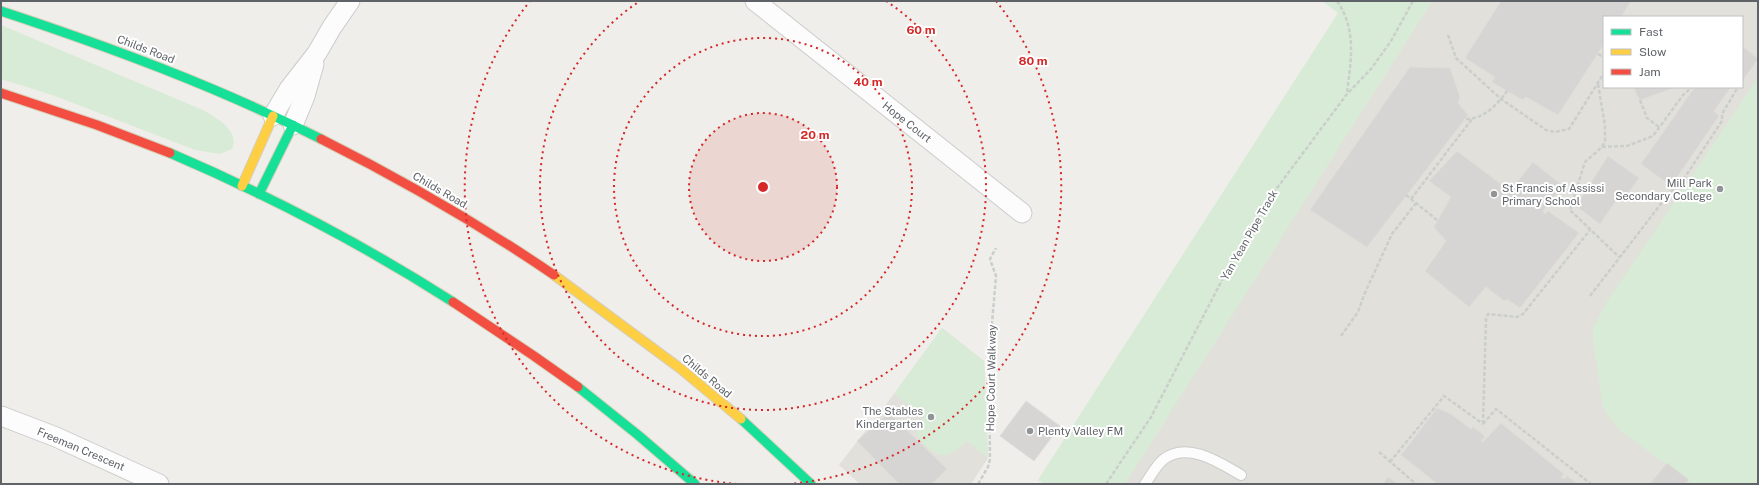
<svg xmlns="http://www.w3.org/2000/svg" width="1759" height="485" font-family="'Public Sans',sans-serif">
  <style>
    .education { fill: #e2e0da; fill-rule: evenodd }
    .green { fill: #d8ebd6 }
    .building { fill: #d6d5d3; stroke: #deddd9 }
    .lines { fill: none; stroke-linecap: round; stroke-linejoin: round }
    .lane-casing { stroke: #cbcccc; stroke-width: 12 }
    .street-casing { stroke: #cbcccc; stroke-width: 21 }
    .fast-casing { stroke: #d7ceb8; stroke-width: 11 }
    .slow-casing { stroke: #d7ceb8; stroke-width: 11 }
    .jam-casing { stroke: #d7ceb8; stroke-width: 11 }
    .path { stroke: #cacfcc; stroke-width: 2.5; stroke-dasharray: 4 2; stroke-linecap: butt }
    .lane { stroke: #fdfcfc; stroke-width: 10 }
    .street { stroke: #fdfcfc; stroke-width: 19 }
    .fast { stroke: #16e098; stroke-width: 9 }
    .slow { stroke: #ffcf43; stroke-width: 9 }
    .jam { stroke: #f24e42; stroke-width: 9 }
    .ring { fill: none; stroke: #d62828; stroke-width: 2; stroke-dasharray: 2 4 }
    .poi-dot { fill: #919496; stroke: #fff; stroke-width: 1.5 }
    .labels { text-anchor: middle; stroke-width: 4; stroke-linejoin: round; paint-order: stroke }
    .street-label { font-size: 11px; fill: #5f6368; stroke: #fff }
    .poi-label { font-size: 11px; fill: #5f6368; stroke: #fff; text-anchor: end }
    .centre { fill: #d62828; stroke: #fff; stroke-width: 2 }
    .ring-label { font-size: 12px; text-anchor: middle; font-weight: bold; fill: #d62828; stroke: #fff; stroke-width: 4; stroke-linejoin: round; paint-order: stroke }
  </style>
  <rect width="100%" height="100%" fill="#efeeea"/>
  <g class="education">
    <path d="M1432,1H1758V484H1123ZM1604,17H1742V87H1604Z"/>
    <polygon points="942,328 984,361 988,458 971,484 860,484 839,465 894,394"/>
  </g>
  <g class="green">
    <polygon points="1322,1 1432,1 1125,484 1044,484 1038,480 1338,13"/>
    <path d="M1,25L203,110C217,118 240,131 232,149L220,154L195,150L55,96L1,79Z"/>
    <polygon points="1758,78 1758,484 1693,484 1622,432 1607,415 1603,406 1593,340 1593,328 1608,300"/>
    <path d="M942,328L984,361L988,458L967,441C961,447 954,453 946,455C935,457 917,441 917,431C917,425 921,421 924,416L894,394Z"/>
  </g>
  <g class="building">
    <polygon points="1501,1 1631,1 1621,17 1604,17 1604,44 1558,115 1526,97 1523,100 1507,91 1492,82 1495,77 1465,58"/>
    <polygon points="1742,46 1758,59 1743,80 1742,79"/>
    <polygon points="1410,67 1450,68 1460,97 1458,103 1468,115 1367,247 1310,210"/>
    <polygon points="1634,87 1676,87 1640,100 1637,96"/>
    <polygon points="1695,87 1731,87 1714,111 1719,116 1671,186 1641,164"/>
    <polygon points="1457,151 1510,191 1533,162 1563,186 1543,211 1545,214 1548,211 1579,233 1520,308 1507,299 1504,301 1486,287 1469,307 1425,271 1446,241 1434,227 1451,197 1429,181"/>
    <polygon points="1608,156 1639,178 1623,200 1618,198 1600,224 1576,206"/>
    <polygon points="1026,401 1060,426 1034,461 1000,436"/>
    <polygon points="1437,408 1451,414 1471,429 1473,427 1485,436 1481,441 1483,442 1501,423 1564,474 1561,477 1565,479 1567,476 1578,484 1434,484 1435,482 1401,455"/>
    <polygon points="889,413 947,469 932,484 899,484 857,441"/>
    <polygon points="1667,463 1689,480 1685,484 1650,484"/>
    <polygon points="1388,477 1398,484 1383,484"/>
  </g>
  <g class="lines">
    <g class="lane-casing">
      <path id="lane" d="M1145,484C1151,476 1156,465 1164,459C1188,441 1220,463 1241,475"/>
    </g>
    <g class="street-casing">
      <g id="street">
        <polyline points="755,1 1022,213"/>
        <polyline points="273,116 289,89 317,53 332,27 350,1"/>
        <polyline points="293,125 305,96 314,64"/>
        <polyline points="1,416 56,437 159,484"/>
      </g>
    </g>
    <g class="fast-casing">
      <g id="fast">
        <path d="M1,11C110,47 218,87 321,139"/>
        <path d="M170,153C268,195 364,245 453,302"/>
        <polyline points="259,194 293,125"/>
        <polyline points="578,387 638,435 695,484"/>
        <polyline points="741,419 811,484"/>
      </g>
    </g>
    <g class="slow-casing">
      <g id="slow">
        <polyline points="242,186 273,116"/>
        <polyline points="554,275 681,369 741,419"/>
      </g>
    </g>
    <g class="jam-casing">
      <g id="jam">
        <polyline points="1,93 97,125 170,153"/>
        <path d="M321,139C401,179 479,224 554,275"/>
        <polyline points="453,302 534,356 578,387"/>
      </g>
    </g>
    <g class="path">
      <path d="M1337,1C1357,30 1351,60 1347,93"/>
      <polyline points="1448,35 1456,58 1501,99 1546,130 1555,132 1569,129 1604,73"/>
      <polyline points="1598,54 1604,57"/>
      <polyline points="1742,81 1743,80"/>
      <polyline points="1598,84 1605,126 1605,141 1602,147 1585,162 1570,210 1619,257"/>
      <polyline points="1640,100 1647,118 1659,127"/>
      <path d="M1466,119C1484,119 1497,105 1507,91"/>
      <polyline points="1602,147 1627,146 1653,136 1683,95 1692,87"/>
      <polyline points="1406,195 1437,220"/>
      <polyline points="1411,199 1472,119"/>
      <polyline points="1590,296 1670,192 1679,186 1722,121 1722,114 1738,87"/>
      <polyline points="1341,336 1358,312 1364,295 1392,234 1416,203"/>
      <polyline points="1483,424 1486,319 1488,314 1517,317 1523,314 1590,230"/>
      <polyline points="1483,424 1496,409 1591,484"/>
      <polyline points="1379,452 1416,484"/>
      <polyline points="1390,462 1444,396 1483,424"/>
      <polyline points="978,484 988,467 990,459 989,359 996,276 990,259 996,248"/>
      <polyline points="1106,484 1151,417 1234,257 1271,196 1347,94 1371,69 1391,41 1413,1"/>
    </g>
    <use href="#lane" class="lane"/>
    <use href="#street" class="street"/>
    <use href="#fast" class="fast"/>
    <use href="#slow" class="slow"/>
    <use href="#jam" class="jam"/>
  </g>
  <circle cx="763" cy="187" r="74" fill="#d62828" fill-opacity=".12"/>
  <g class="ring">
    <circle cx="763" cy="187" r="74"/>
    <circle cx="763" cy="187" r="149"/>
    <path d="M886 1A223 223 0 1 1 640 1"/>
    <path d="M737 484A298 298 0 0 1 530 1M996 1A298 298 0 0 1 789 484"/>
  </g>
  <g class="poi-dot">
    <circle cx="1720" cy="189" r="4"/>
    <circle cx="1494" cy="194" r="4"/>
    <circle cx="931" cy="417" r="4"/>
    <circle cx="1030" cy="431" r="4"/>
  </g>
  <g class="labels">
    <g class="street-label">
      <text transform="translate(146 49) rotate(21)" y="4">Childs Road</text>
      <text transform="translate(907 122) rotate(38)" y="4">Hope Court</text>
      <text transform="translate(440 190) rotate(30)" y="4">Childs Road</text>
      <text transform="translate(1249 235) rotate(-60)" y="4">Yan Yean Pipe Track</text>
      <text transform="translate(707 376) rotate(40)" y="4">Childs Road</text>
      <text transform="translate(991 378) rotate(-89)" y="4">Hope Court Walkway</text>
      <text transform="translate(81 449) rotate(23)" y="4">Freeman Crescent</text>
    </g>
    <g class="poi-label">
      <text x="1712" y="187">Mill Park<tspan x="1712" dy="13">Secondary College</tspan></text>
      <text x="1502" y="192" text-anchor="start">St Francis of Assissi<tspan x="1502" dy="13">Primary School</tspan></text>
      <text x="923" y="415">The Stables<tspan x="923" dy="13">Kindergarten</tspan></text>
      <text x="1038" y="435" text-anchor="start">Plenty Valley FM</text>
    </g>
  </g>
  <circle cx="763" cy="187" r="6" class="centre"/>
  <g class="ring-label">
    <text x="921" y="34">60 m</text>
    <text x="1033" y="65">80 m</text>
    <text x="868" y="86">40 m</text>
    <text x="815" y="139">20 m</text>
  </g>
  <rect width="1759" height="485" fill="none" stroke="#5f6368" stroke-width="4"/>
  <rect x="1603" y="16" width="140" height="72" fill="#ffffff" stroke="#bfc1c3"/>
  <rect x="1611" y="29" width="20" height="6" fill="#16e098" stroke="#bfc1c3"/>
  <text x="1639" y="36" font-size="12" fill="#5f6368">Fast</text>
  <rect x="1611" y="49" width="20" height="6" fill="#ffcf43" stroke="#bfc1c3"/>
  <text x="1639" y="56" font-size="12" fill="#5f6368">Slow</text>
  <rect x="1611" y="69" width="20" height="6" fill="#f24e42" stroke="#bfc1c3"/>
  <text x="1639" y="76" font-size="12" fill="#5f6368">Jam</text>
</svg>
